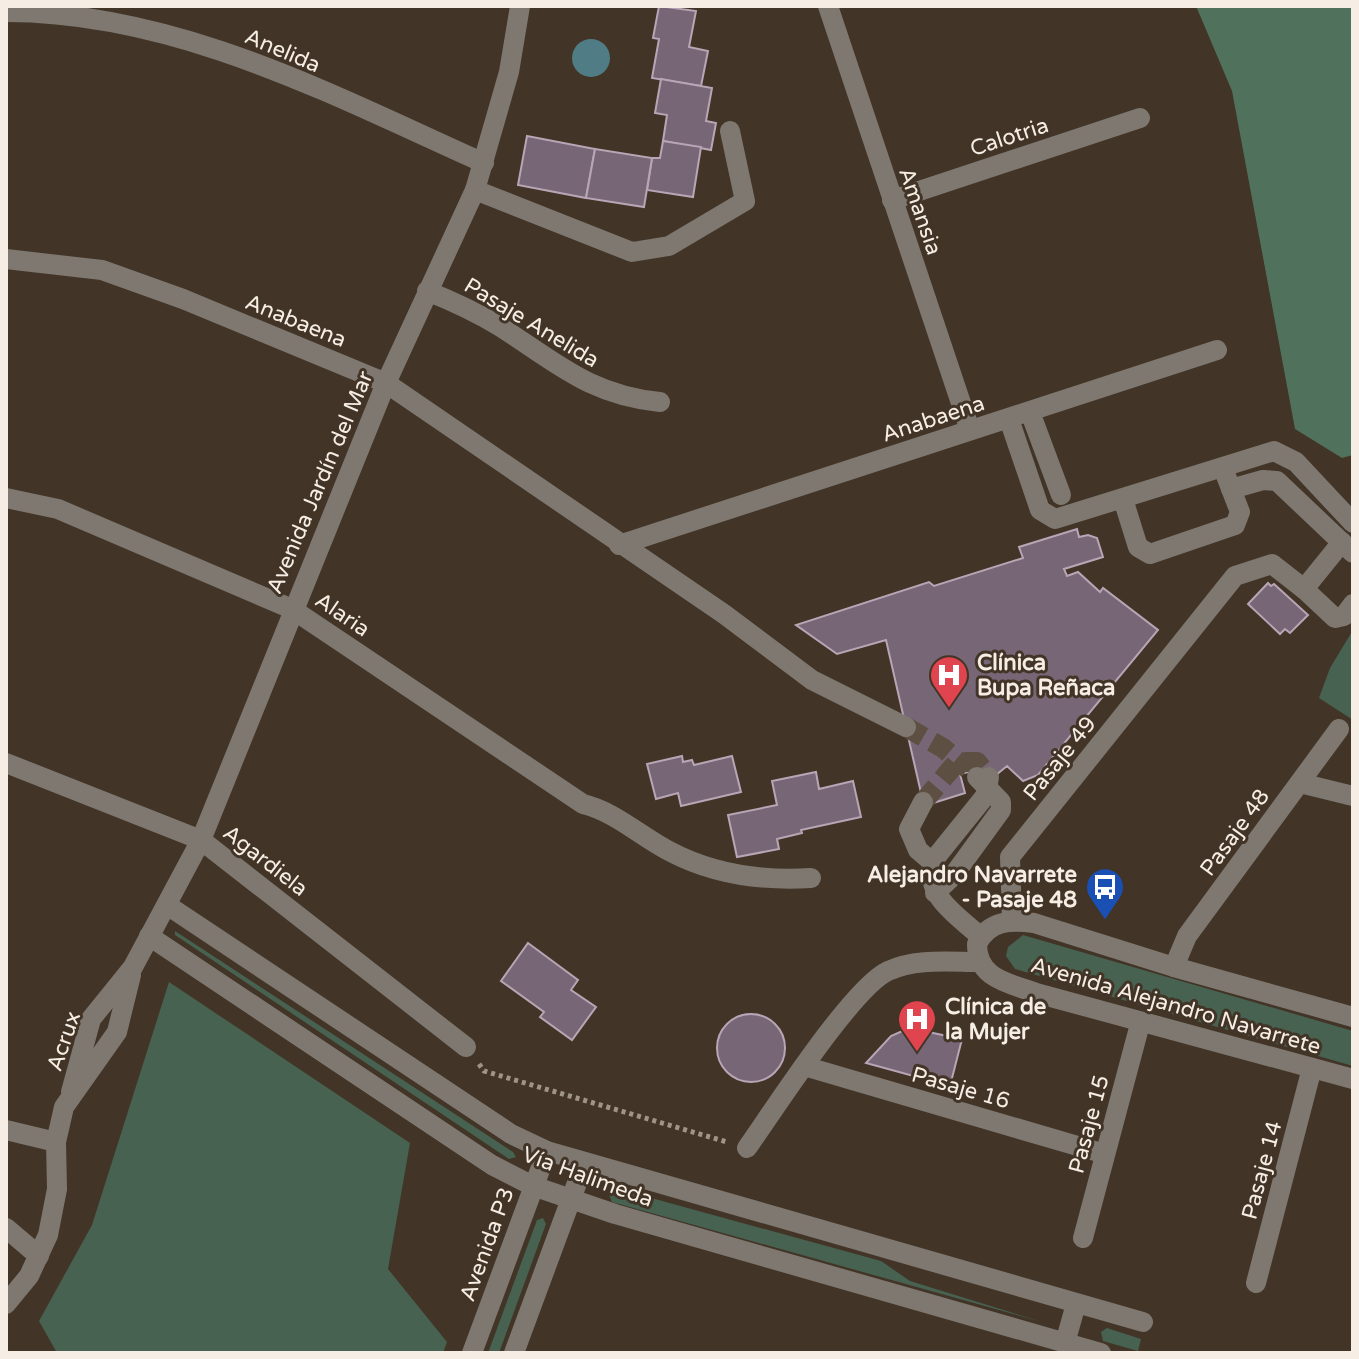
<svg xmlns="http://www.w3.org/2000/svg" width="1359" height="1359" font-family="'Varela Round',sans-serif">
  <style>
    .green { fill: #476251 }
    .forest { fill: #50715c }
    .water { fill: #4f7c85 }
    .building { fill: #776675; stroke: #b8a5b5; stroke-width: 2 }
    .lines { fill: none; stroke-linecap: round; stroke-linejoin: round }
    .minor-tunnel { stroke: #5d5042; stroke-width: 20; stroke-dasharray: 20 10; stroke-linecap: butt }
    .path { stroke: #9f9488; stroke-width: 5; stroke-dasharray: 4 4; stroke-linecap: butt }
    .minor { stroke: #7e7870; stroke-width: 20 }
    .minor-bridge { stroke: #7e7870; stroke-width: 20 }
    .labels { text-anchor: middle; stroke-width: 6; stroke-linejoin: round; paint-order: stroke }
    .street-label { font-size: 22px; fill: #f6eee4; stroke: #423426 }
    .poi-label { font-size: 22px; font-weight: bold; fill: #f6eee4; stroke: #423426; text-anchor: start }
  </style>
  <rect width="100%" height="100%" fill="#423426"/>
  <g class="green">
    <polygon points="1353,630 1353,720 1319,698 1330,668"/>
    <polygon points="175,931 513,1152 516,1157 509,1159 175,935"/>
    <polygon points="1023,935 1353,1031 1353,1066 1015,969 1006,956 1008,947"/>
    <polygon points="169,982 410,1143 388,1269 447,1342 443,1353 57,1353 39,1321 92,1225"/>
    <polygon points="615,1188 881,1261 910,1281 1042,1322 612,1202 608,1193"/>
    <polygon points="543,1218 546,1224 499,1353 488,1353 537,1220"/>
    <polygon points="1107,1328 1141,1339 1138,1351 1103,1341 1101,1332"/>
  </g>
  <polygon class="forest" points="1196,6 1353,6 1353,455 1342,458 1295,429 1232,91"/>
  <circle class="water" cx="591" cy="58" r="19"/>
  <g class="building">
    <polygon points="659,6 696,11 689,47 708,51 701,86 652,78 659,39 653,38"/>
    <polygon points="661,79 712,88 706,121 716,123 711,150 663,141 667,115 655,113"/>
    <polygon points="527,136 595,149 586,198 518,185"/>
    <polygon points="663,141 701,147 693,197 647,190 652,158 660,158"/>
    <polygon points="595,149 652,158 644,207 586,198"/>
    <polygon points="1077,529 1079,537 1088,535 1097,538 1103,557 1064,569 1067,576 1078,572 1100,592 1103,588 1158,630 1038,775 1023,781 1007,766 996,775 977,777 968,772 960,774 965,793 924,806 886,640 837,654 796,625 929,582 934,586 1023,558 1019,547"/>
    <polygon points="1268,583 1271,586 1274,584 1308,615 1290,633 1285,629 1280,634 1248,604"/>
    <polygon points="682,756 683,762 692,760 694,765 732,756 741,792 681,806 678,793 656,799 647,764"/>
    <polygon points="816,772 819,789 853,781 861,817 801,830 802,833 777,839 779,849 737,857 728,815 777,805 772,781"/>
    <polygon points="528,943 578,980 571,990 596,1007 572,1040 540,1017 544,1012 501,981"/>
    <circle cx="751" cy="1048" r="34"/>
    <polygon points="909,1028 962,1039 950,1086 866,1063 891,1036"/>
  </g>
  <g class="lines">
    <g class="minor-tunnel">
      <polyline points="906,727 943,748 968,769"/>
      <polyline points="923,802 957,762 977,762 989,777"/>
    </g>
    <polyline class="path" points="479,1064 484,1071 727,1142"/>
    <g class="minor">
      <polyline points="828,6 970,430"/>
      <path d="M6,12C177,12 332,95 484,163"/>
      <polyline points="475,190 632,252 669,246 745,201 730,131"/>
      <polyline points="892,200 1140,118"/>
      <polyline points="6,259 102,270 183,299 386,383 724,614 812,680 906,727"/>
      <path d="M427,291C452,301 476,312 499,326C556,362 589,395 660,402"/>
      <polyline points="1030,412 1061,495"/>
      <polyline points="1009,419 1040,510 1055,519 1274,451 1296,462 1353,523"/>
      <polyline points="1231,489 1263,480 1277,481 1353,553"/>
      <path d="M6,498L58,509L292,609L583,804C616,812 641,837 671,852C715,875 762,881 811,878"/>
      <polyline points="1123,499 1138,547 1150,554 1235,525 1240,512 1223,468"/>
      <polyline points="619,545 1217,350"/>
      <polyline points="1304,589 1335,618 1344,616 1353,604"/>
      <polyline points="6,763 201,840 466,1047"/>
      <polyline points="1300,783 1353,796"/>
      <polyline points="923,802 909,829 918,850 932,862"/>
      <polyline points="935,893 953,876 1001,810 1001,802 977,777"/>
      <polyline points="167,905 511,1134 547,1151 1143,1322"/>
      <polyline points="1012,920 1010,857 1235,576 1272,564 1304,589 1342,542"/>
      <polyline points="149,936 492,1165 533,1186 615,1214 1101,1353"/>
      <path d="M981,937C957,915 926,898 932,862L986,795"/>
      <polyline points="1174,967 1187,936 1339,729"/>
      <path d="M1353,1017L1174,967L1034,923C1011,920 989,920 977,944C977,979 1009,983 1036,993L1353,1079"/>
      <polyline points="804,1066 1105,1154"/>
      <polyline points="71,1092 91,1019 133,967 201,840 386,383 475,190 509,72 520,6"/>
      <polyline points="6,1130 56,1142"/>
      <path d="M747,1148C774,1110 852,988 888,971C916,958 949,962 979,962"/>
      <polyline points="6,1228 39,1256"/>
      <polyline points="1083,1238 1140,1024"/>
      <polyline points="1256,1283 1312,1068"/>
      <polyline points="6,1304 29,1276 48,1235 57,1189 56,1142 64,1107 117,1032 131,975"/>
      <polyline points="1065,1343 1076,1304"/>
      <polyline points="472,1353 547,1151"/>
      <polyline points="514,1353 584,1164"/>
    </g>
    <polyline class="minor-bridge" points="986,795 989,777"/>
  </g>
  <defs>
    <g id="hospital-pin" transform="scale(2)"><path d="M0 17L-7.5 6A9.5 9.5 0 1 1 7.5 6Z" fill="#e0444e" stroke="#423426"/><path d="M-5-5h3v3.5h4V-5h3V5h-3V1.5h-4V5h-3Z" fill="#fff"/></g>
    <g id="bus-pin" transform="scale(2)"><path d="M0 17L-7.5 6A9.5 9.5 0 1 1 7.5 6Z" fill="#1a4fb4" stroke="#423426"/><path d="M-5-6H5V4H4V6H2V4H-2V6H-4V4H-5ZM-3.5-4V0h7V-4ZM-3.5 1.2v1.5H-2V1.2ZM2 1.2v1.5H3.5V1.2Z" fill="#fff"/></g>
  </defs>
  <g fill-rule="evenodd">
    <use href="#hospital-pin" x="949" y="675"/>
    <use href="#bus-pin" x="1105" y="887"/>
    <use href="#hospital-pin" x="917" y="1019"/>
  </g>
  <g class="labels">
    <g class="street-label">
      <text transform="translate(283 50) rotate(23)" y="8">Anelida</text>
      <text transform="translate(1009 136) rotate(-18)" y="8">Calotria</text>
      <text transform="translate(921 211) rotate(71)" y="8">Amansia</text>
      <text transform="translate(296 320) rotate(22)" y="8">Anabaena</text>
      <text transform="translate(532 322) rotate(31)" y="8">Pasaje Anelida</text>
      <text transform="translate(933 418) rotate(-18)" y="8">Anabaena</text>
      <text transform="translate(319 482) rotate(-67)" y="8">Avenida Jardín del Mar</text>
      <text transform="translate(343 614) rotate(34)" y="8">Alaria</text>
      <text transform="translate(1059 758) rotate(-51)" y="8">Pasaje 49</text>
      <text transform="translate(1234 832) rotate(-54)" y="8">Pasaje 48</text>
      <text transform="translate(266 860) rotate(38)" y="8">Agardiela</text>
      <text transform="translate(1176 1005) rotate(16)" y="8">Avenida Alejandro Navarrete</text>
      <text transform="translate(63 1041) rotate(-71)" y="8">Acrux</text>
      <text transform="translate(961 1087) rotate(16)" y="8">Pasaje 16</text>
      <text transform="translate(1088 1124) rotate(-75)" y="8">Pasaje 15</text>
      <text transform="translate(1261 1170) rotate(-75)" y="8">Pasaje 14</text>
      <text transform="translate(588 1176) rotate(20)" y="8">Vía Halimeda</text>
      <text transform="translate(486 1244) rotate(-70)" y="8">Avenida P3</text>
    </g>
    <g class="poi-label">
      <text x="977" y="670">Clínica<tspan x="977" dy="25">Bupa Reñaca</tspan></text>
      <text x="1077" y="882" text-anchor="end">Alejandro Navarrete<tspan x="1077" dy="25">- Pasaje 48</tspan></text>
      <text x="945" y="1014">Clínica de<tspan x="945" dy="25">la Mujer</tspan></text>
    </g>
  </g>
  <rect width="1359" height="1359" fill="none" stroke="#f6eee4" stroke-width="16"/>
</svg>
